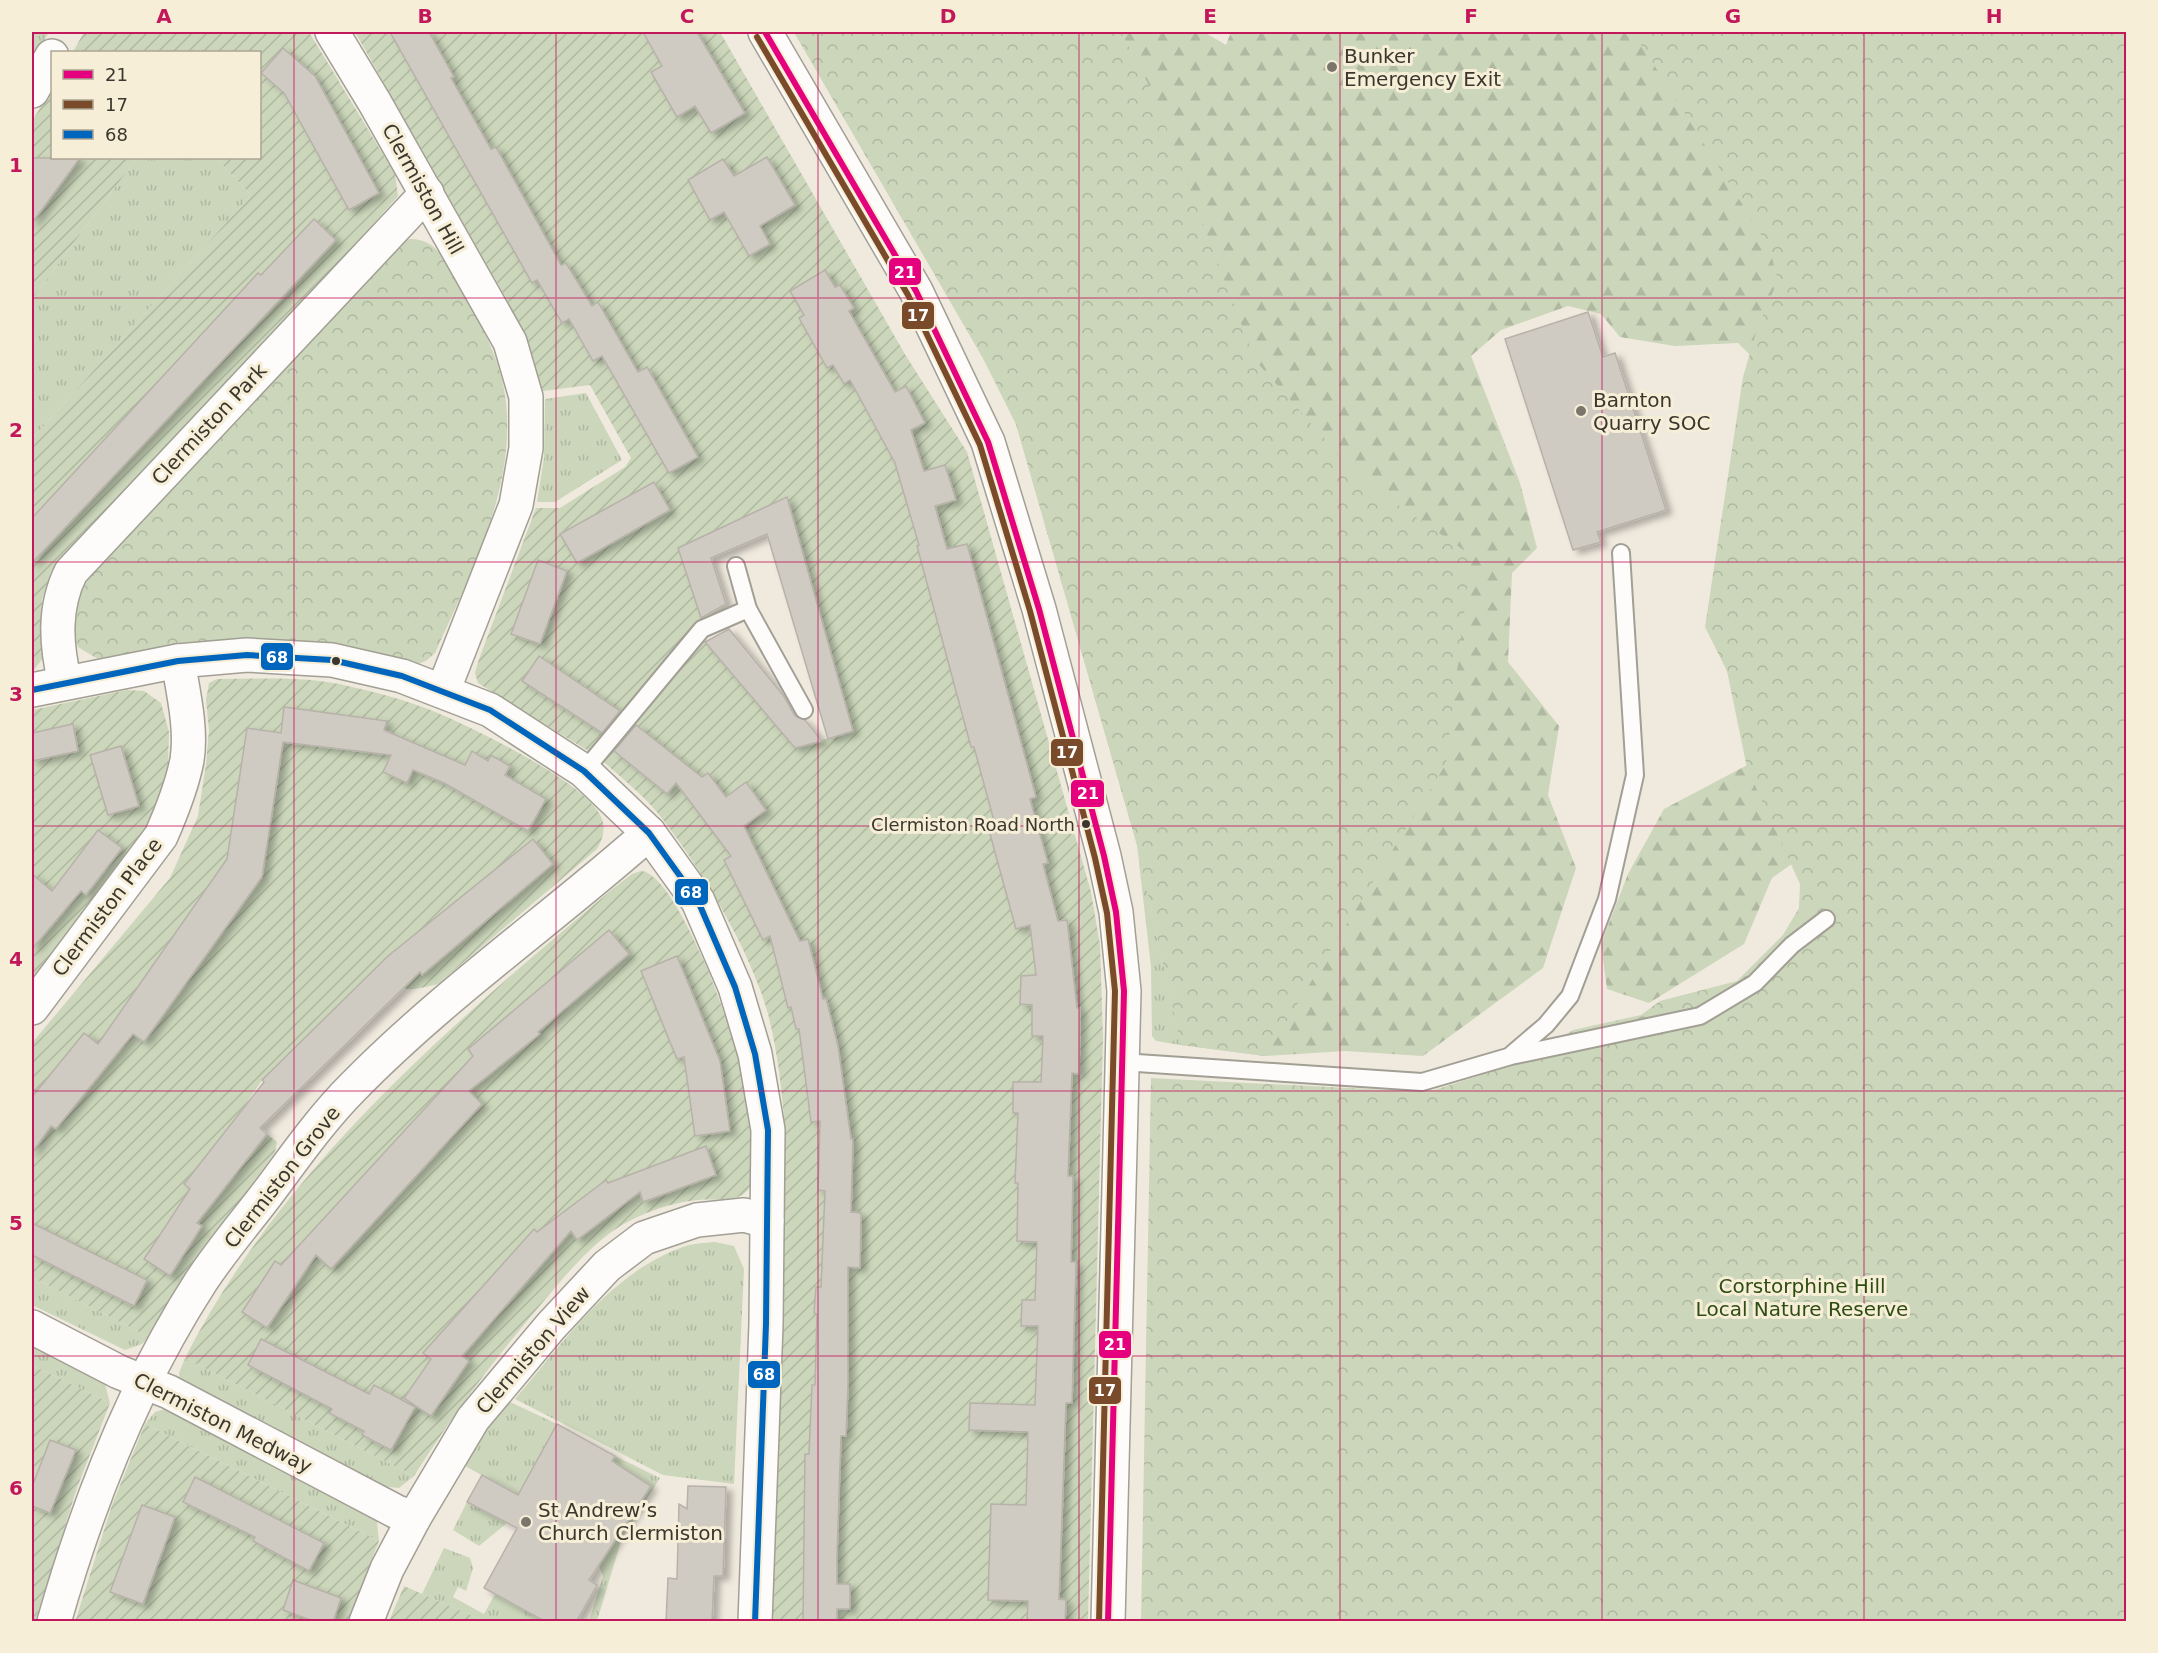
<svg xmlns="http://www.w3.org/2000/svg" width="2158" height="1653" font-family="'DejaVu Sans',sans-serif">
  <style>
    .grass { fill: url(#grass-tufts) }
    .forest { fill: url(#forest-firs) }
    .park { fill: url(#park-crowns) }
    .garden { fill: url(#garden-furrows) }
    .building { fill: #d0cbc2; stroke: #b7b2a9; stroke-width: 1.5; filter: url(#shadow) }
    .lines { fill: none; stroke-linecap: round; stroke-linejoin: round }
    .lane-casing { stroke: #a29f95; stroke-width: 20 }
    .street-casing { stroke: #a29f95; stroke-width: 36 }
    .secondary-casing { stroke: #a29f95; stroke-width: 36 }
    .lane { stroke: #fdfcfa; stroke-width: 16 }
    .street { stroke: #fdfcfa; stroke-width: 33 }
    .secondary { stroke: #fdfcfa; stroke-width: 33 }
    .bus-1-casing { stroke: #f7eed7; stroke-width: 10 }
    .bus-2-casing { stroke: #f7eed7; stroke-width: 10 }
    .bus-3-casing { stroke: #f7eed7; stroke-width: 10 }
    .bus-1 { stroke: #e5007d; stroke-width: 6 }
    .bus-2 { stroke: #7a4b2a; stroke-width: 6 }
    .bus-3 { stroke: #0065bd; stroke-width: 6 }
    .grid { fill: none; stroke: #c2185b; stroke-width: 1.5; stroke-opacity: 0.55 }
    .poi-dot { fill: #7a766c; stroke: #f7eed7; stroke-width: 2 }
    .bus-dot { fill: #3b372e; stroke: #f7eed7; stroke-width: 2 }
    .labels { text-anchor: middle; stroke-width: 6; stroke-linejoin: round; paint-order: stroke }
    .bus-label { font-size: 18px; fill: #3b372e; stroke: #f7eed7; text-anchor: end }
    .poi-label { font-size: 20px; fill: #3b372e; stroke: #f7eed7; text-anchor: start }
    .street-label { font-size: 20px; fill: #3b372e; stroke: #f7eed7 }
    .park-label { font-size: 20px; fill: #2e4d12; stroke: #f7eed7 }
    .line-badge { stroke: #f7eed7; stroke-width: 2 }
    .badge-label { font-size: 16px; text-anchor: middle; font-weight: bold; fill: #fff }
    .neatline { fill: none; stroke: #c2185b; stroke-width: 2 }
    .grid-label { font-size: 20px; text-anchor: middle; font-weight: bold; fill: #c2185b }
  </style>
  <defs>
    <pattern id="grass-tufts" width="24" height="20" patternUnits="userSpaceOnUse" patternTransform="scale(1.5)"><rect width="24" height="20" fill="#cbd6ba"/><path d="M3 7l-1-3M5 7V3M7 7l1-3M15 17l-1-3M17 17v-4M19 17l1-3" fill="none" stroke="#afb8a0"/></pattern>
    <pattern id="forest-firs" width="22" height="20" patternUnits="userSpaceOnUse" patternTransform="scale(1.5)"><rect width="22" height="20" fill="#cbd6ba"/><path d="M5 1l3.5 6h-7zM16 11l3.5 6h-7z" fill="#afb8a0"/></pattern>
    <pattern id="park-crowns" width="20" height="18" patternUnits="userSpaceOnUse" patternTransform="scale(1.5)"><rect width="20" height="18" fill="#cbd6ba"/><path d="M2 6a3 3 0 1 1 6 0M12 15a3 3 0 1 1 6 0" fill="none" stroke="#afb8a0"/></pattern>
    <pattern id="garden-furrows" width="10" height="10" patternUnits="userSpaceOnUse" patternTransform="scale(1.5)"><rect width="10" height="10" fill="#cbd6ba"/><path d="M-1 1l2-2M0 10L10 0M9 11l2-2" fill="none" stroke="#afb8a0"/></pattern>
    <filter id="shadow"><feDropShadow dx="6" dy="4" stdDeviation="3" flood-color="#0004"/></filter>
  </defs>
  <rect width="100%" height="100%" fill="#f0eade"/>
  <g class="grass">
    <polygon points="32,32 49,32 32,62"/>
    <polygon points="137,158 216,158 251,195 32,439 32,299"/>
    <polygon points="586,393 622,460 555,502 537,502 544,458 545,399"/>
    <polygon points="1137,845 1181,1045 1156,1041 1152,1036 1151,967"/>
    <path d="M715,1242L734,1246L744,1269L734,1484L663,1475L515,1399C564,1342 610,1273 683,1247C693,1243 705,1243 715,1242Z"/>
    <polygon points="32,1277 149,1337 142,1344 125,1350 32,1305"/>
    <polygon points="32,1341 99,1377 105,1384 110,1403 32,1365"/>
    <polygon points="185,1358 414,1476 399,1488 377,1486 180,1382 179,1373"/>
    <polygon points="510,1402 557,1424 518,1495 465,1466 488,1428"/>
    <polygon points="165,1409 370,1513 377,1522 379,1541 145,1424 155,1412"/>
    <polygon points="615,1456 660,1478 622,1538 597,1621 589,1621 603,1576 580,1520"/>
    <polygon points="467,1502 507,1523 479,1546 453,1530"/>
    <polygon points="444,1548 470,1558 473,1568 466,1591 458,1587 453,1597 484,1614 495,1594 546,1621 484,1621 422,1594"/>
  </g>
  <polygon class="forest" points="794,32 1204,32 1226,45 1231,32 2126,32 2126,1621 1674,1622 1385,1102 1451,1094 1784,983 1825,840 1772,878 1744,944 1649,1003 1607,989 1601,944 1628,874 1664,809 1755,761 1765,370 1738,343 1675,346 1620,337 1601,314 1568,306 1501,330 1471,356 1520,483 1537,548 1512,573 1508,662 1559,726 1548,795 1576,868 1543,968 1423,1056 1345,1051 1265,1056 1181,1045 1137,845 1016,424 983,358"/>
  <g class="park">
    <polygon points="794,32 1121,32 1153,93 1255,360 1360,479 1471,555 1446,764 1265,1056 1181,1045 1137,845 1016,424 983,358"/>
    <polygon points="1633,32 2126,32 2126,1621 1141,1622 1151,1078 1388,1090 1434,1090 1520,1063 1573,1030 1641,1015 1660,1001 1737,981 1783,935 1799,908 1800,884 1747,768 1727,671 1705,627 1743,377 1757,329 1778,280 1770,251 1758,229"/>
    <path d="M410,239C440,239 447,266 460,289C478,320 498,353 504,389C520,482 472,570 435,653L426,661L415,665L235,641L151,649L98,659L78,647C68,630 75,603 81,585L396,245Z"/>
  </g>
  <g class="garden">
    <polygon points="84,32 309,32 395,174 398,196 306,299 51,572 42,600 41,627 44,657 32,672 32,439 251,195 216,158 260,158 260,52 73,52"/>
    <path d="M355,32H720L906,356L967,452L1091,892L1100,945L1103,1037L1088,1621H770L785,1131C782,1091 778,1053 768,1014C750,949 699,864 656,811C641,793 620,777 603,761L703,639L795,748L853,731L787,497L678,548L701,618L590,752L478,683L475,673L479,659L536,508H560L625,467L631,458L590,385L543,391L528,342L506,298Z"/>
    <polygon points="52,89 52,158 137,158 32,299 32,121"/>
    <path d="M217,679C260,679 306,676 348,686C379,693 410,701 440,714C475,729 590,784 602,819C606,830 602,840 597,849L438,984C401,993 405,992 379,966L262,1080L240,1113L277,1142L275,1152L198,1258L149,1337L32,1277V1043L170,878L198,816L206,764L209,730L206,700L209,683Z"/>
    <polygon points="127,690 144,691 161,703 169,732 168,765 160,806 145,841 32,982 32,710"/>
    <path d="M641,871C665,873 694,940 704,961C723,1003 773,1148 749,1188C740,1204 714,1198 698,1200C668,1203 635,1215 610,1233C583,1253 559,1283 538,1308C491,1363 453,1415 414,1476L185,1358C284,1165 452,1024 615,887L632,874Z"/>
    <polygon points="32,1365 110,1403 77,1488 35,1622 32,1621"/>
    <polygon points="145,1424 379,1541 348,1621 75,1622 112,1505"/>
    <polygon points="404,1586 484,1621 389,1621"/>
  </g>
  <g class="building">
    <polygon points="390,32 429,32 454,77 451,78 491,149 496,147 561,265 566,263 592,306 598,302 638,372 647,367 698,457 669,473 602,356 593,361 569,319 562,323 537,280 532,283"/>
    <polygon points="643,32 697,32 745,113 711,133 695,106 677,117 651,72 662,66"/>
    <polygon points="283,48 315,76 379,193 349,210 284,93 261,73"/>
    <polygon points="767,157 795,205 760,226 770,244 749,256 724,212 710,220 688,180 723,159 734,176"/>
    <polygon points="32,158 80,158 32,223"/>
    <polygon points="314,219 336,240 32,563 32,518 258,273 261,275"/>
    <polygon points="825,270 835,287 840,285 854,308 849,311 895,392 906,386 925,423 911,430 924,471 945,465 956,500 935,506 947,549 967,544 1036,797 1030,799 1048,863 1043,864 1058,921 1067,920 1077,1008 1080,1008 1079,1074 1072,1073 1068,1176 1073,1176 1071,1262 1076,1262 1072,1403 1066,1403 1061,1545 1059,1599 1066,1600 1065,1622 1027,1622 1028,1601 988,1600 991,1504 1026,1505 1028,1432 969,1430 970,1403 1035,1405 1038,1326 1021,1326 1022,1300 1035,1300 1037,1242 1017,1241 1018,1183 1015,1183 1018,1113 1013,1113 1013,1082 1041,1082 1043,1036 1032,1036 1032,1005 1020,1004 1021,976 1036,975 1030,925 1016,929 990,834 997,832 974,747 971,747 917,546 919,545 895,463 850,380 844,384 833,365 827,368 799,318 804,315 790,291"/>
    <polygon points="1588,312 1603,357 1615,353 1666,510 1597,532 1601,542 1573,550 1505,339"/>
    <polygon points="654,482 670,510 577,563 560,534"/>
    <polygon points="787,497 853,731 828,739 767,534 711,558 726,604 701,618 678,548"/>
    <polygon points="538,560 567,571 540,644 511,634"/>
    <polygon points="729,629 783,695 795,716 805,720 822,741 795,748 705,642"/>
    <polygon points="539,656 620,711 602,733 522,681"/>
    <polygon points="284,707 387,721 384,730 465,765 472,751 488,761 491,755 510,766 505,775 546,799 528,831 444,783 413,770 407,783 383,772 391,755 283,742 262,877 144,1042 133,1034 56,1129 51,1126 32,1153 32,1097 84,1033 98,1044 227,859 247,728 281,733"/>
    <polygon points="73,724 78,751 32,761 32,733"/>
    <polygon points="636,725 702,777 708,773 726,797 746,782 766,810 744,826 800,941 808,939 823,999 826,998 838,1046 851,1139 853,1139 851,1212 861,1213 860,1268 848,1267 848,1386 846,1436 841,1436 837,1555 837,1584 850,1584 850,1609 837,1609 837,1622 803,1622 805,1454 809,1454 812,1385 815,1385 817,1314 814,1313 816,1287 821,1287 825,1191 818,1190 820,1121 811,1122 799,1029 796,1029 791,1007 788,1008 770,936 763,940 724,860 731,856 676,783 667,794 614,751"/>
    <polygon points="121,746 139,806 108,815 90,755"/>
    <polygon points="98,830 122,848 86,895 81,891 32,949 32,874 52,891"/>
    <polygon points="533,839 553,864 422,975 420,972 260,1128 267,1134 197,1223 202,1226 170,1276 144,1259 190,1189 184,1184 264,1082 262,1080 388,956"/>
    <polygon points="609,930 629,954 538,1032 540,1034 469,1091 482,1104 331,1269 316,1255 267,1328 242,1312 275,1261 281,1265 473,1056 468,1049"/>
    <polygon points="677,956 720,1061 730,1131 695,1136 684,1057 677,1059 641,971"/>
    <polygon points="706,1146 716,1175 643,1202 640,1192 577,1240 571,1231 462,1356 469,1361 431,1416 404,1398 431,1359 423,1353 534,1229 537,1232 606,1180 608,1183"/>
    <polygon points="32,1223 147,1280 134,1306 32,1255"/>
    <polygon points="261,1339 369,1394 374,1385 415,1407 391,1450 362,1435 364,1431 329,1413 332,1409 248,1365"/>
    <polygon points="557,1424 615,1456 612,1461 651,1486 589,1580 597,1585 576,1622 546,1622 484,1588 517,1528 467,1502 482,1475 518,1495"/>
    <polygon points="50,1440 76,1450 50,1513 32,1506 32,1487"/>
    <polygon points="195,1477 324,1543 309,1571 253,1541 255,1537 183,1502"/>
    <polygon points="688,1486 726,1487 723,1576 714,1576 712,1622 666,1622 668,1578 677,1579 679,1504 687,1509"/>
    <polygon points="142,1505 175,1517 143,1604 110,1592"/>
    <polygon points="293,1580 341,1598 333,1622 316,1622 283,1610"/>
  </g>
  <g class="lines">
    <g class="lane-casing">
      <g id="lane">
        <polyline points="736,566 748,609 804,710"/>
        <polyline points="584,771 702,629 748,609"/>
        <polyline points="1512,1054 1546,1025 1570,996 1607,899 1635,775 1621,553"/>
        <polyline points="1122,1062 1422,1082 1511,1056 1700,1016 1755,983 1792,945 1826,919"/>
      </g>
    </g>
    <g class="street-casing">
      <g id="street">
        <polyline points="332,32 375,103 510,342 526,397 526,448 516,505 443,691"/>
        <polyline points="32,91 52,56"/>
        <path d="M65,683C56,645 53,608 71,572L427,193"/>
        <polyline points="32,690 178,661 247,655 332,660 402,676 490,710 584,771 649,833 698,901 735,987 755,1054 768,1130 766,1324 755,1622"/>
        <path d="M32,1008L161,836C172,811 182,786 187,760C192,729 183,691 178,661"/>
        <polyline points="32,1327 119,1372 169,1392 397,1512 414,1518"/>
        <path d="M54,1622C88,1502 133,1387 200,1283C220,1252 245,1223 267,1194C294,1158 321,1119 353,1087C444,994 552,919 649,833"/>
        <polyline points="366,1622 387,1569 414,1518 473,1419 551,1326 607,1266 644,1238 697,1220 744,1215 767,1221"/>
      </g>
    </g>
    <g class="secondary-casing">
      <polyline id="secondary" points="765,32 916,291 988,442 1039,609 1104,856 1116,912 1124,991 1108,1622"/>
    </g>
    <use href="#lane" class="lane"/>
    <use href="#street" class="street"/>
    <use href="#secondary" class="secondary"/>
    <g class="bus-1-casing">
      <polyline id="bus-1" points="765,32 916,291 988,442 1039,609 1104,856 1116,912 1124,991 1108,1622"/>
    </g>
    <g class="bus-2-casing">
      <polyline id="bus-2" points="757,37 908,295 980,445 1030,611 1095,858 1107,913 1115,991 1099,1622"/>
    </g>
    <g class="bus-3-casing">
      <polyline id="bus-3" points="32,690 178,661 247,655 332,660 402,676 490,710 584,771 649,833 698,901 735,987 755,1054 768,1130 766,1324 755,1622"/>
    </g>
    <use href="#bus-1" class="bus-1"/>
    <use href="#bus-2" class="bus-2"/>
    <use href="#bus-3" class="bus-3"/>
  </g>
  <path class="grid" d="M294,32V1622M556,32V1622M818,32V1622M1079,32V1622M1340,32V1622M1602,32V1622M1864,32V1622M32,298H2126M32,562H2126M32,826H2126M32,1091H2126M32,1356H2126"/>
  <g class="poi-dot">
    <circle cx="1332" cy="67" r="6"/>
    <circle cx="1581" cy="411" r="6"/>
    <circle cx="526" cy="1522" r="6"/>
  </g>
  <g class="bus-dot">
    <circle cx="336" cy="661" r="5"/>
    <circle cx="1086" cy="824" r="5"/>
  </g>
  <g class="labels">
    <g class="bus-label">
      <text x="1075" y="831">Clermiston Road North</text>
    </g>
    <g class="poi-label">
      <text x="1344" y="63">Bunker<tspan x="1344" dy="23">Emergency Exit</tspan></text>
      <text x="1593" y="407">Barnton<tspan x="1593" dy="23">Quarry SOC</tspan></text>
      <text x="538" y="1517">St Andrew’s<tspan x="538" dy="23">Church Clermiston</tspan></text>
    </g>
    <g class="street-label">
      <text transform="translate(423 189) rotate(61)" y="7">Clermiston Hill</text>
      <text transform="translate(209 424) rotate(-47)" y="7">Clermiston Park</text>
      <text transform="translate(107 907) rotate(-53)" y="7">Clermiston Place</text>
      <text transform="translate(282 1177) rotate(-52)" y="7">Clermiston Grove</text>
      <text transform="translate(533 1350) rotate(-49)" y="7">Clermiston View</text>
      <text transform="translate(223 1423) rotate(27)" y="7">Clermiston Medway</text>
    </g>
    <g class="park-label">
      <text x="1802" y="1293">Corstorphine Hill<tspan x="1802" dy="23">Local Nature Reserve</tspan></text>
    </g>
  </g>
  <g class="line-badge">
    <rect x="888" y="257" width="34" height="29" rx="6" fill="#e5007d"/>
    <rect x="901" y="301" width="34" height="29" rx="6" fill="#7a4b2a"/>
    <rect x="260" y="642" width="34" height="29" rx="6" fill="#0065bd"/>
    <rect x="1050" y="738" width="34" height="29" rx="6" fill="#7a4b2a"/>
    <rect x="1070" y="779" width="35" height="29" rx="6" fill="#e5007d"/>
    <rect x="674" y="878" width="35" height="28" rx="6" fill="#0065bd"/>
    <rect x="1098" y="1330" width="34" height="29" rx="6" fill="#e5007d"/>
    <rect x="747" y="1360" width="34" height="29" rx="6" fill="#0065bd"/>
    <rect x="1088" y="1376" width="34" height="29" rx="6" fill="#7a4b2a"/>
  </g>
  <g class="badge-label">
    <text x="905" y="278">21</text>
    <text x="918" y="321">17</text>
    <text x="277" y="663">68</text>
    <text x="1067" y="758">17</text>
    <text x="1088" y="799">21</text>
    <text x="691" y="898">68</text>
    <text x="1115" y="1350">21</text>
    <text x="764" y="1380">68</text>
    <text x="1105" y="1396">17</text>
  </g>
  <rect width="2158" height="1653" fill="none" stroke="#f7eed7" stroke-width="66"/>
  <rect x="51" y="51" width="210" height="108" fill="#f7eed7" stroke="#aca593" stroke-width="1.5"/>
  <rect x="63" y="70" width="30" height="9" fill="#e5007d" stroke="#aca593" stroke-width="1.5"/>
  <text x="105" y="81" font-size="18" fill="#3b372e">21</text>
  <rect x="63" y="100" width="30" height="9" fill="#7a4b2a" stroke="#aca593" stroke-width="1.5"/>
  <text x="105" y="111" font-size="18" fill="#3b372e">17</text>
  <rect x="63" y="130" width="30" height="9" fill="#0065bd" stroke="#aca593" stroke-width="1.5"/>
  <text x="105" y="141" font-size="18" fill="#3b372e">68</text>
  <rect x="33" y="33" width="2092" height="1587" class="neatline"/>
  <g class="grid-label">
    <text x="164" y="23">A</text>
    <text x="425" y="23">B</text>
    <text x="687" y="23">C</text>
    <text x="948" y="23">D</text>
    <text x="1210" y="23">E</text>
    <text x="1471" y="23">F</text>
    <text x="1733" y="23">G</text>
    <text x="1994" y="23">H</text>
    <text x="16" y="172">1</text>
    <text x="16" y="437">2</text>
    <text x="16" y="701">3</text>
    <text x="16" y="966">4</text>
    <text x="16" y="1230">5</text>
    <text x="16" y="1495">6</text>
  </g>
</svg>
